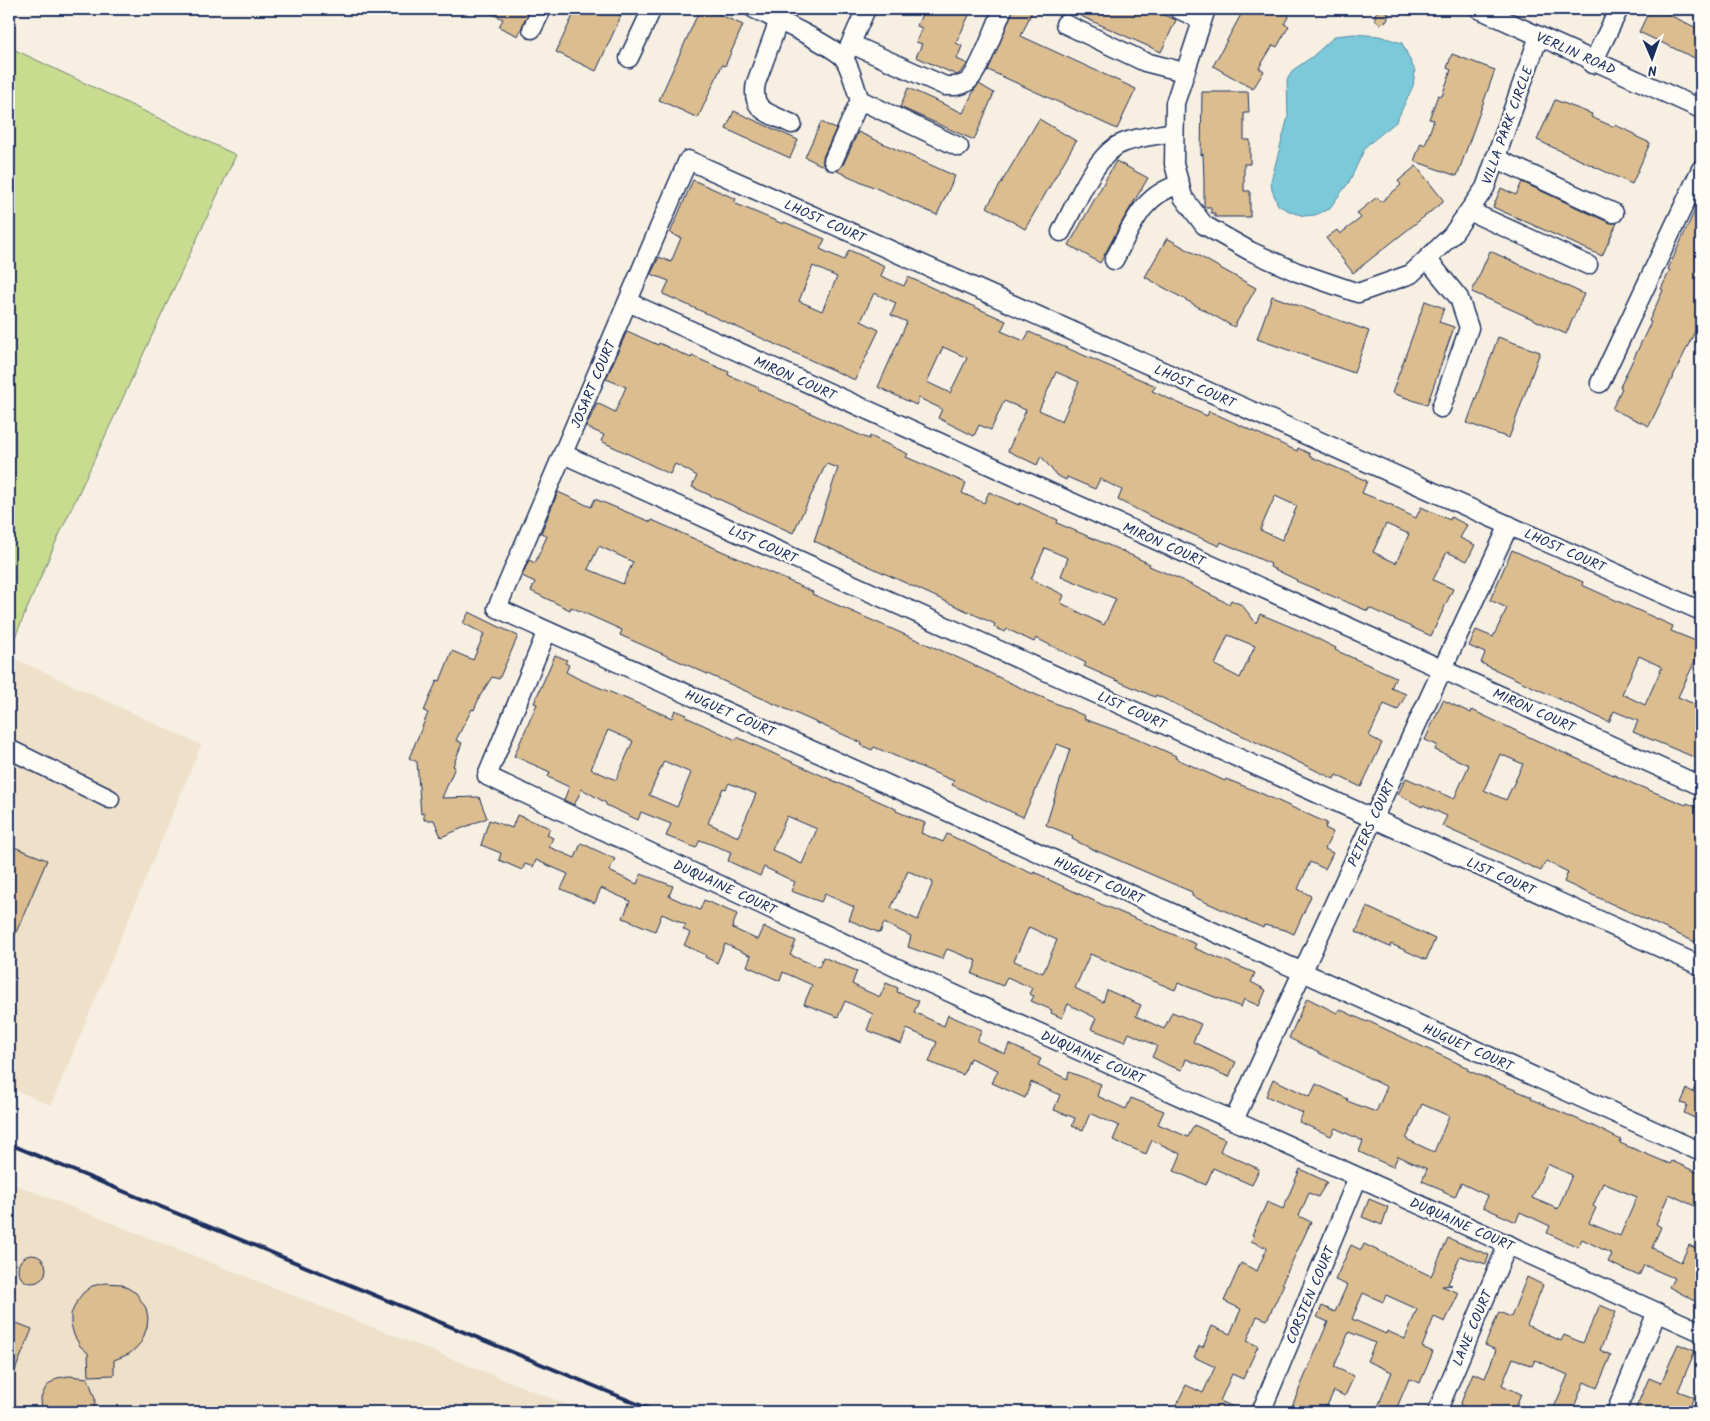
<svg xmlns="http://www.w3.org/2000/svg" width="1710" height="1421" font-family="Kalam,sans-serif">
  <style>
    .built { fill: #eee0c9 }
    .green { fill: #c9db8f; stroke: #728576 }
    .water { fill: #7bc9d9; stroke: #558ba8 }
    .building { fill: #dbbd8f; stroke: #1b2f5e; fill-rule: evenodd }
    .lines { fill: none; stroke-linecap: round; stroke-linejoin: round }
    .minor-casing { stroke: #1b2f5e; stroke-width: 21 }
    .minor { stroke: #fdfcf7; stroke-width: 18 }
    .rail { stroke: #1b2f5e; stroke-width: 4 }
    .labels { text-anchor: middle; stroke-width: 5; stroke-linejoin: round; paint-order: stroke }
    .street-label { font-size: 14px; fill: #1b2f5e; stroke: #fdfcf7 }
  </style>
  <rect width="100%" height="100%" fill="#f6efe2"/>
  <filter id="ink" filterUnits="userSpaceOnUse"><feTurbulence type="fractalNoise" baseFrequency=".02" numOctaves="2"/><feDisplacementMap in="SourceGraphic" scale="10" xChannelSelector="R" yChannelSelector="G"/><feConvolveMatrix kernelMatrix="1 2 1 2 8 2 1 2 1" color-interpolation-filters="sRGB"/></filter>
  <g filter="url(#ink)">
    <g class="built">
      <polygon points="9,656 201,745 51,1105 9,1087"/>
      <polygon points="9,1182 585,1412 9,1412"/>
    </g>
    <polygon class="green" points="9,47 236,155 54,546 9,651"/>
    <polygon class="water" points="1354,34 1379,36 1402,43 1415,71 1413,86 1396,122 1366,146 1349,182 1329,209 1315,215 1304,216 1291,212 1278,205 1272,190 1271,181 1288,117 1287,80 1293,70 1312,57 1335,36"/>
    <g class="building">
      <polygon points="480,9 530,9 518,36 499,27 503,19"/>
      <polygon points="576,9 620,9 617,14 621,16 596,71 556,52"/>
      <polygon points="700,9 707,9 743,25 725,66 722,65 698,118 659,100"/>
      <polygon points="924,9 972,9 956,43 962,46 957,59 968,64 959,74 957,75 916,57 922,44 916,42 922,28 917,26"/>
      <polygon points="1013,9 1033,9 1021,36 1136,89 1117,129 988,70"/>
      <polygon points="1065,9 1150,9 1176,20 1161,52"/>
      <polygon points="1244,9 1293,9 1284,24 1289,26 1277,47 1273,45 1259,68 1264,71 1253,89 1213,66"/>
      <polygon points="1650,9 1657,9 1701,30 1701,61 1639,32"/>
      <polygon points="1383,10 1389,14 1387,21 1380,24 1375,20 1375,14 1378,11"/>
      <polygon points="1452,54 1495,70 1457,176 1414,161 1421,143 1425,145 1434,120 1429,119 1438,95 1442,96 1451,70 1447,68"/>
      <polygon points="979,84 994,93 974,140 900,107 908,88 963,113 974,90"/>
      <polygon points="1202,92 1248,92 1249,113 1244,113 1244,140 1250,140 1250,164 1244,164 1244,191 1250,191 1250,217 1215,217 1215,213 1211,213 1211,207 1204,207 1204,180 1203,154 1201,155"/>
      <polygon points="1555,100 1592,114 1591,117 1614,127 1615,125 1635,134 1635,136 1650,143 1632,184 1537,140"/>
      <polygon points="734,111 798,140 790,158 726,129"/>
      <polygon points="1039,119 1076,141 1025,229 987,207"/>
      <polygon points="821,122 836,129 823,157 823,164 821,165 805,157"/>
      <polygon points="858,132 955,176 937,215 837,171 843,165"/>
      <polygon points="1116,161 1148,178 1123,220 1100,263 1069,245"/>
      <polygon points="1416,166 1444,201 1353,273 1326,238 1337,230 1340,234 1361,218 1357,213 1377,197 1381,202 1401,185 1398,181"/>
      <path d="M693,180L736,199L734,203L783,224L784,222L825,239L820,249L844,260L849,250L885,266L881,276L904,286L908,277L1006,321L1001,331L1024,341L1029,332L1156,386L1152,391L1207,416L1209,411L1297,451L1298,448L1310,454L1309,456L1367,481L1362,493L1394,506L1393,507L1416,518L1421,507L1450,520L1451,517L1467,525L1460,538L1475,545L1467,561L1447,552L1433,580L1453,589L1431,636L1369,608L1368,611L1296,581L1297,580L1270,567L1271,564L1221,542L1219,546L1148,515L1118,500L1122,490L1100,479L1095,489L1067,477L1066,480L1056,475L1041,456L1037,465L1008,451L1026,410L1004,401L991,430L979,425L974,436L938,418L942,409L919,398L916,405L878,387L907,322L891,315L896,303L874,293L861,321L879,330L855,380L663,294L669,281L651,274L659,257L671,262L681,238L670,233ZM813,266L837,277L822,311L799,301ZM943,347L967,358L950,393L927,382ZM1056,372L1079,382L1062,421L1039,410ZM1275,496L1297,506L1282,540L1260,530ZM1386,524L1409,534L1396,563L1373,552Z"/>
      <polygon points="1522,182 1610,223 1617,223 1602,256 1493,207 1501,188 1516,195"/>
      <polygon points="1701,197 1701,313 1695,326 1697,327 1649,426 1612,409 1622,388 1620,387 1651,322 1649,321 1663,290 1661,289 1670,270 1668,269"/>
      <polygon points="1167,238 1256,288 1234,327 1145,277"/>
      <polygon points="1490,251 1584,294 1566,334 1472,292"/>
      <polygon points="1272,296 1369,331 1354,373 1257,339"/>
      <polygon points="1425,301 1444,308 1439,322 1454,327 1427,405 1392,393"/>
      <path d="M627,331L658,345L659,343L691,358L692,356L729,372L728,375L759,388L758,389L819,417L869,439L870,436L908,454L906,457L966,483L962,493L984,503L989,492L1019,505L1020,503L1058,520L1057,523L1120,550L1150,564L1149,566L1180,579L1229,604L1231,600L1242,605L1256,623L1260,614L1308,634L1336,648L1335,650L1396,677L1391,688L1406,694L1398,710L1384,704L1369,736L1382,743L1361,787L1336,775L1334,779L1156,695L1155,697L1104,675L1084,666L1086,663L1036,638L1034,642L1007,629L1005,632L994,627L995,624L814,541L838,468L826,464L793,533L692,487L697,476L687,470L675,464L670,474L601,441L604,435L586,427L597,403L615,412L626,387L606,379ZM1045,548L1068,558L1061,576L1116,599L1104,625L1061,603L1064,595L1031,579ZM1228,635L1255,646L1240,678L1215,665Z"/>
      <polygon points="1498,337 1540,352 1509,438 1467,423"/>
      <path d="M558,492L591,507L595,499L651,522L652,520L771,573L813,592L812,594L963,660L1023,689L1085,716L1084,719L1134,737L1176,756L1175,758L1225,781L1226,779L1256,791L1327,823L1325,828L1333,832L1325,849L1333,853L1325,869L1310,862L1298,889L1311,896L1294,934L1285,930L1264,925L1263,928L1192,896V892L1090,848L1072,839L1073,836L1046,825L1070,749L1057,744L1023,817L952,785L954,781L874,747L872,750L861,745L862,743L620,635L622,630L571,607L570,610L531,591L535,582L522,576L529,560L535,563L547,536L541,533ZM599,546L633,562L623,584L588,569Z"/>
      <path d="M1512,550L1583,582L1582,585L1673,626L1671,631L1701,643V648L1678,697L1701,707V760L1633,732L1638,721L1614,711L1609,722L1481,663L1485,653L1469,646L1476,630L1493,637L1507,608L1490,600ZM1639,656L1662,667L1645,705L1622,694Z"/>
      <polygon points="469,612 518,636 499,679 492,677 480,696 474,710 472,709 456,740 462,743 453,766 455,767 442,798 479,797 487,818 441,837 434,820 424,820 424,813 421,814 417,762 409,758 428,713 424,711 437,680 440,681 452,651 473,660 484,634 463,623"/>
      <path d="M555,655L567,660L565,663L569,665L566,672L579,679L672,718L675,710L687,715L686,717L736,740L737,737L896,809V811L925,823L921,833L943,842L947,834L1033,874L1034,872L1045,877V878L1103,905L1196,944L1194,948L1255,973L1251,982L1266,990L1259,1006L1244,999L1241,1007L1178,983L1175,990L1090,954L1075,988L1103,1002L1107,990L1141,1005L1136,1016L1164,1029L1172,1012L1201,1024L1193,1042L1236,1062L1229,1077L1186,1059L1182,1070L1170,1066L1152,1057L1157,1046L1129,1033L1125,1042L1091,1029L1096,1018L1068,1004L1062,1018L1051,1013L1052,1010L1031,1001L1034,996L1029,994L1032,988L1007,977L1003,986L972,974L977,961L947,949L942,959L908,947L911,936L884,923L880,933L849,920L854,907L825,894L821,902L791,891L795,882L764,867L760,876L728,861L731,852L700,840L696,848L666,836L671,824L641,812L638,820L606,805V803L582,789L574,805L564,800L569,787L548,777L550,772L514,756L537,704L534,703ZM608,730L633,741L616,780L591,769ZM664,761L691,773L677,807L649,795ZM729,783L756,794L738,837L708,823L723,788L726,789ZM787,816L817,829L802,864L772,850ZM908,871L933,882L918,920L891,908ZM1029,927L1057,940L1043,973L1014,961Z"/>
      <path d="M1443,700L1471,713L1472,710L1544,744L1634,784L1686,805L1687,803L1701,809V929L1695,942L1564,882L1568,872L1546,861L1541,871L1442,826L1447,816L1423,805L1422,807L1398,794L1406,778L1454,799L1469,765L1435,750L1437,745L1425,740ZM1500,754L1523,764L1506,800L1484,790Z"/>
      <polygon points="517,815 550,828 547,835 553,838 549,847 575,858 581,843 615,859 609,871 637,884 641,874 673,886 669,896 700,910 704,900 737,914 732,928 758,940 764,927 796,941 790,955 819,967 823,957 857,971 852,984 864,990 880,997 886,983 898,988 897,992 919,1001 914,1012 944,1026 948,1015 982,1030 977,1041 1005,1054 1009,1044 1041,1059 1038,1065 1067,1079 1069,1072 1101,1084 1097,1096 1126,1109 1131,1098 1164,1111 1158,1124 1188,1137 1194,1125 1225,1139 1220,1151 1259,1169 1252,1185 1213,1168 1206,1185 1174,1171 1181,1154 1152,1140 1146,1154 1113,1140 1119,1126 1090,1113 1083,1130 1072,1126 1075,1118 1054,1110 1060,1095 1031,1082 1025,1098 992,1083 998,1070 970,1058 963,1075 929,1062 937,1042 907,1029 901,1044 867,1030 873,1014 845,1001 838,1017 804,1004 812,985 783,972 780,981 747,966 751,956 725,944 717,963 705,957 706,955 684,945 690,933 683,929 686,925 662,914 655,931 623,918 630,901 601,888 595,903 561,889 568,874 536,860 533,867 525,864 522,870 499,860 501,853 481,845 489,820 512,828"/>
      <polygon points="9,845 47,860 9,949"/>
      <polygon points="1367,907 1435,939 1426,960 1391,944 1390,947 1356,932"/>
      <path d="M1307,998L1337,1013L1339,1009L1367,1022L1368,1021L1468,1068L1467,1070L1532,1097L1531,1099L1593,1126L1621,1140L1620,1143L1670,1164L1672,1161L1701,1174V1209L1669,1194L1656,1224L1661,1227L1652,1248L1681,1262L1689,1245L1701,1251V1304L1669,1287L1674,1278L1644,1265L1639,1276L1608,1262L1612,1254L1582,1239L1578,1247L1547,1233L1550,1226L1520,1212L1516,1222L1483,1207L1488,1196L1461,1183L1455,1197L1443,1192L1444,1190L1422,1181L1427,1169L1398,1156L1393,1167L1359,1152L1363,1141L1335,1128L1331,1136L1299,1122L1303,1113L1266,1096L1273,1079L1310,1097L1316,1084L1348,1099L1347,1101L1376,1112L1387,1087L1289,1038ZM1422,1104L1449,1116L1434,1152L1406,1139ZM1547,1164L1572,1175L1558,1209L1532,1198ZM1603,1183L1637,1197L1620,1236L1589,1223L1596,1208L1593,1206Z"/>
      <polygon points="1701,1072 1701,1121 1684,1113 1687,1105 1681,1103 1687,1089 1693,1092"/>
      <polygon points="1300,1169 1327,1182 1318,1197 1309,1193 1299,1216 1311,1222 1282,1283 1284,1284 1267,1320 1257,1316 1247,1341 1258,1346 1243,1379 1232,1374 1220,1401 1245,1412 1173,1412 1186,1385 1203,1393 1215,1367 1194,1357 1199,1346 1203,1347 1212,1326 1230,1334 1241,1309 1224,1301 1241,1263 1257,1271 1267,1248 1251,1241 1254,1236 1252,1235 1267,1202 1283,1209"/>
      <polygon points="1369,1199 1388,1207 1382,1225 1362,1217"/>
      <path d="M1448,1238L1489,1255L1486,1264L1460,1256L1448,1284L1452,1285L1442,1286L1459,1293L1445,1322L1434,1317L1422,1347L1433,1352L1420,1383L1409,1379L1395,1412H1384L1377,1409L1392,1372L1367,1361L1375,1343L1349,1332L1334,1367L1354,1376L1345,1396L1334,1391L1324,1412H1291L1293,1407L1292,1406L1328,1322L1317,1317L1322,1306L1335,1312L1347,1285L1335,1280L1351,1245L1361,1250L1364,1244L1431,1276ZM1363,1293L1383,1302L1386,1295L1417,1309L1405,1339L1387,1331L1386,1334L1352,1319Z"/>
      <circle cx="32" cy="1269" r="14"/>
      <polygon points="1527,1277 1543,1285 1527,1325 1561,1341 1564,1335 1583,1343 1600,1305 1616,1312 1600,1350 1611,1355 1597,1388 1584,1382 1572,1412 1552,1412 1568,1375 1535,1360 1532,1366 1513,1358 1502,1385 1521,1394 1513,1412 1477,1412 1460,1405 1473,1373 1485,1378 1496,1350 1485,1345 1499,1312 1511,1317"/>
      <polygon points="105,1283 121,1284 136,1293 146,1308 148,1318 147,1327 142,1341 136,1348 129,1354 114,1360 114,1375 89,1376 88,1353 80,1346 74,1335 71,1324 71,1314 77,1301 83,1293 92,1286"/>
      <polygon points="9,1320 32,1329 9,1385"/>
      <polygon points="1678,1344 1695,1351 1678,1391 1694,1397 1688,1412 1634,1412 1649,1378 1661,1383"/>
      <polygon points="69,1376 88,1378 95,1399 94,1412 42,1412 41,1398 46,1387 57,1378"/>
    </g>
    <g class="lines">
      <g class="minor-casing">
        <g id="minor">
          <path d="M754,9C770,16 838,48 845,60C852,72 855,88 860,100"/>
          <polyline points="1178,9 1202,20"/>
          <polyline points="1206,9 1175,103 1174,164 1183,197 1204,225 1250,251 1297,272 1358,293 1411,274 1452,235 1485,188 1539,36"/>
          <polyline points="1479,9 1701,109"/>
          <path d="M779,20L756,83C750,112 770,113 792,124"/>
          <polyline points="1065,24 1145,62 1184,72"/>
          <polyline points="532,29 542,9"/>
          <path d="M851,44L945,86C953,86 960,87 967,82C979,74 996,24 1003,9"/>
          <polyline points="846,54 866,9"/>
          <polyline points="629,58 652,9"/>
          <polyline points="1592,64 1619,9"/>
          <polyline points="1495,158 1614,213"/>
          <polyline points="833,161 860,100 959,147"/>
          <polyline points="1469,211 1588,265"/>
          <path d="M1061,232C1075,206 1091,164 1115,147C1128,138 1158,135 1174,132"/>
          <polyline points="1427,259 1459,298 1469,328 1441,408"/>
          <path d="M1114,260C1132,227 1140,196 1180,184"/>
          <polyline points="628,302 1701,786"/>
          <polyline points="1600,383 1701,169"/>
          <polyline points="563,454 1701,966"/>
          <polyline points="1701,611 688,160 497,608 1701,1152"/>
          <polyline points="547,631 487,776 927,982 1701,1332"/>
          <polyline points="9,749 110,799"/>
          <polyline points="1234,1120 1509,525"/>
          <polyline points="1261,1412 1358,1177"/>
          <polyline points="1437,1412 1508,1244"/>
          <polyline points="1616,1412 1657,1312"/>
        </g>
      </g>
      <use href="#minor" class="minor"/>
      <polyline class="rail" points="9,1144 657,1412"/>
    </g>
  </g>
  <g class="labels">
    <g class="street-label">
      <text transform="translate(1576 53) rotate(24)" y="5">VERLIN ROAD</text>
      <text transform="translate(1507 125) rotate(-70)" y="5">VILLA PARK CIRCLE</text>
      <text transform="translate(825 221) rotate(24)" y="5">LHOST COURT</text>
      <text transform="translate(795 378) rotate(24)" y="5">MIRON COURT</text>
      <text transform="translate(593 384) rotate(-67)" y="5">JOSART COURT</text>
      <text transform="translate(1195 386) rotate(24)" y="5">LHOST COURT</text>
      <text transform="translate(763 544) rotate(24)" y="5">LIST COURT</text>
      <text transform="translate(1164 544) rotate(24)" y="5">MIRON COURT</text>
      <text transform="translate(1565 550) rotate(24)" y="5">LHOST COURT</text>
      <text transform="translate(1132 710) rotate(24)" y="5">LIST COURT</text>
      <text transform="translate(1534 710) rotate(24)" y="5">MIRON COURT</text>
      <text transform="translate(730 713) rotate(24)" y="5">HUGUET COURT</text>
      <text transform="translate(1371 823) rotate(-65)" y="5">PETERS COURT</text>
      <text transform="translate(1501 876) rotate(24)" y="5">LIST COURT</text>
      <text transform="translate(1099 880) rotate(24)" y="5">HUGUET COURT</text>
      <text transform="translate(725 887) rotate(25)" y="5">DUQUAINE COURT</text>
      <text transform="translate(1468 1047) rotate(24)" y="5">HUGUET COURT</text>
      <text transform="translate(1093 1057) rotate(24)" y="5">DUQUAINE COURT</text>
      <text transform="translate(1462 1224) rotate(24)" y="5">DUQUAINE COURT</text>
      <text transform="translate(1310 1295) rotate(-67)" y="5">CORSTEN COURT</text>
      <text transform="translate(1472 1328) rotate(-67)" y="5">LANE COURT</text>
    </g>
  </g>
  <rect width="1710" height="1421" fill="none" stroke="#fdfcf7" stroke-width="30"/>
  <rect x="15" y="15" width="1680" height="1391" fill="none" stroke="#1b2f5e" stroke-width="2" filter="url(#ink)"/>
  <g transform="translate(1652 58) rotate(178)" stroke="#fdfcf7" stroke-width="4" paint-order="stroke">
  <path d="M0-4L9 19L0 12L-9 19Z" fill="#1b2f5e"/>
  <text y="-8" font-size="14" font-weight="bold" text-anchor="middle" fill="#1b2f5e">N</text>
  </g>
</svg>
